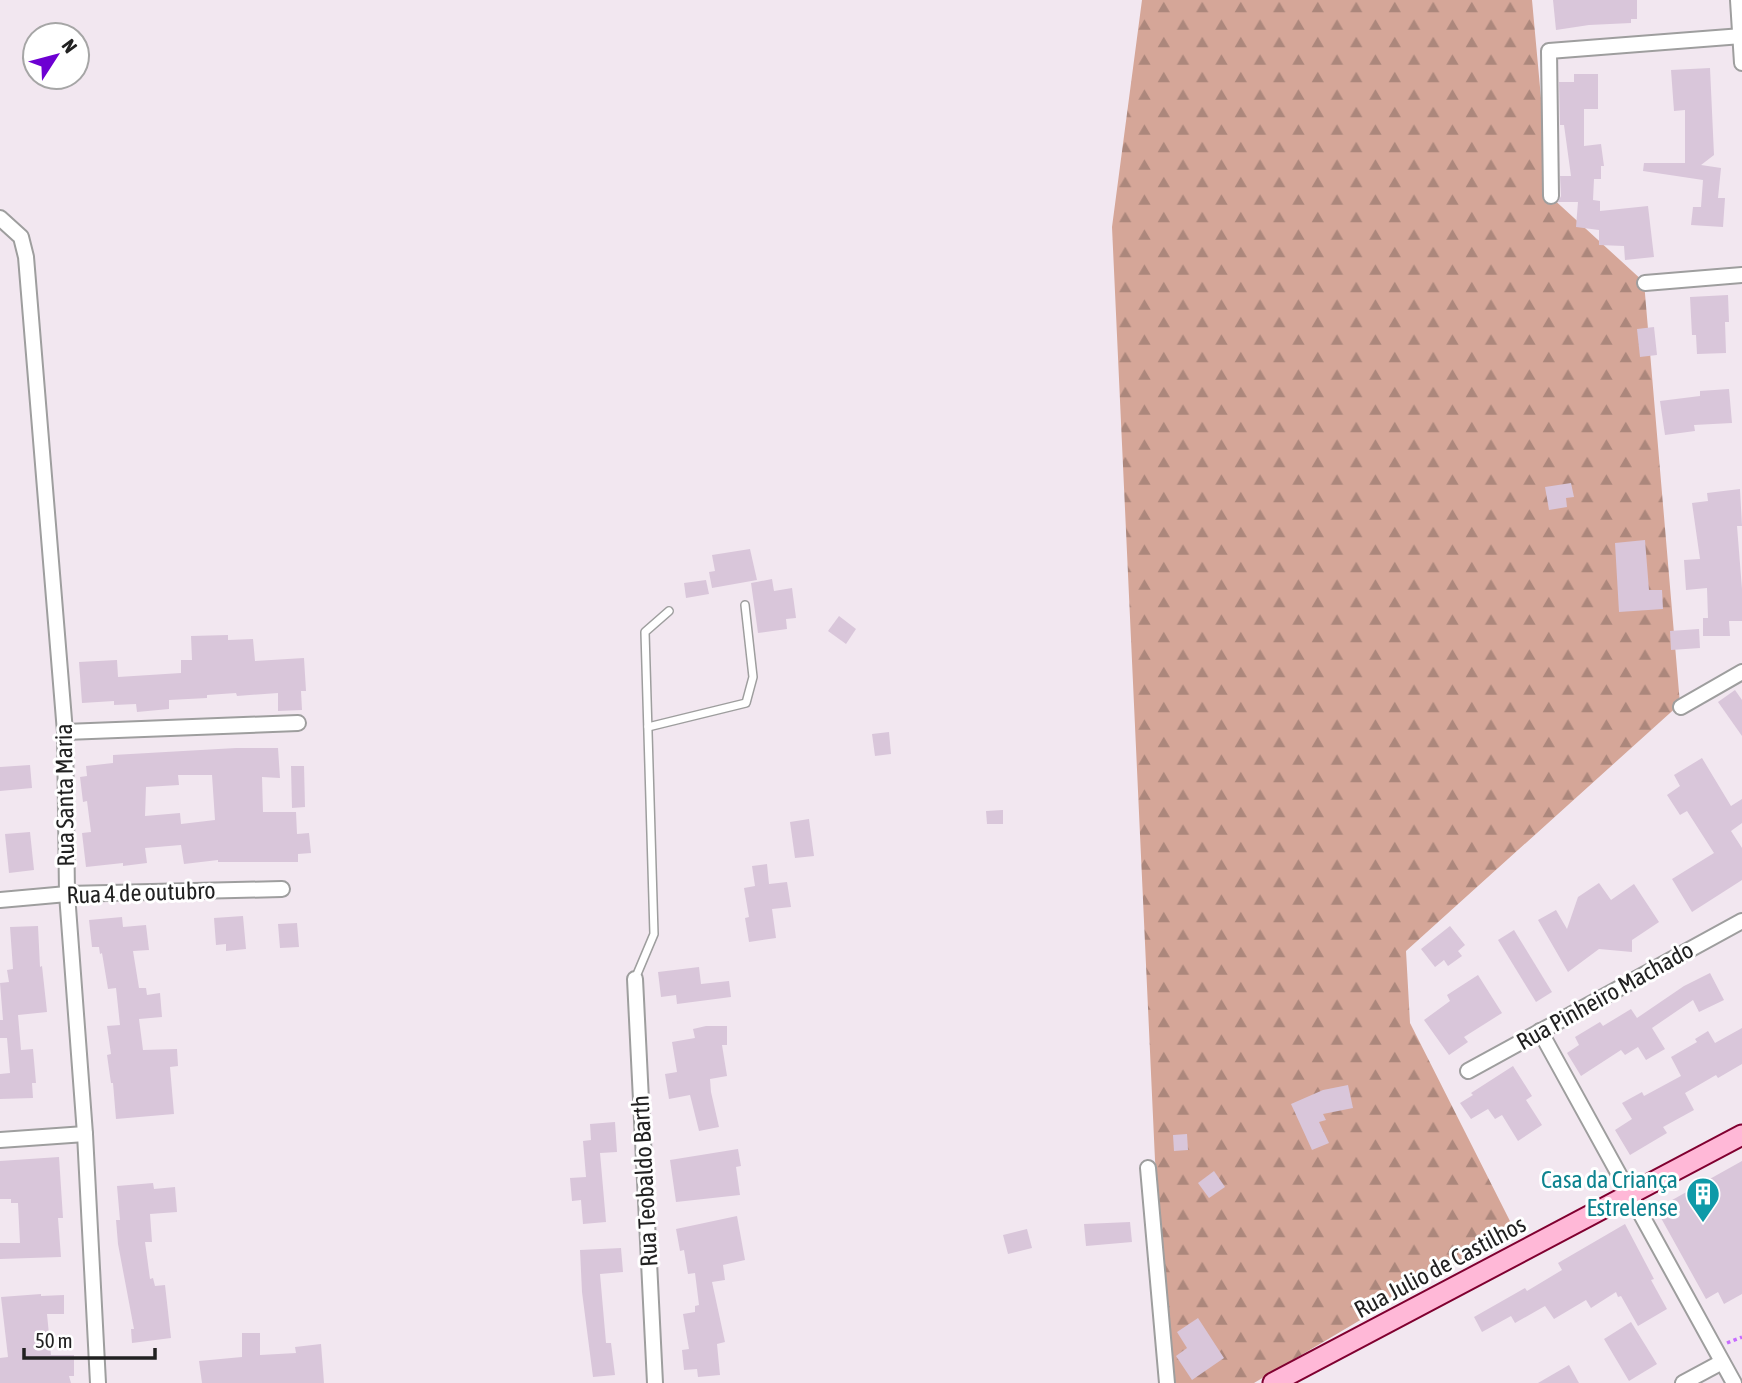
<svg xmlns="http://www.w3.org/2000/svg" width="1742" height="1383" font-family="'Asap Condensed',sans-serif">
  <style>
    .forest { fill: url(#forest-firs) }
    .building { fill: #d9c6da; fill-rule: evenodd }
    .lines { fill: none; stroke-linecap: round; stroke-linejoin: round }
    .lane-casing { stroke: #9e9e9e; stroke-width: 10 }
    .street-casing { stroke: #9e9e9e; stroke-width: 18 }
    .secondary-casing { stroke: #800030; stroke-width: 23 }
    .path { stroke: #c76bff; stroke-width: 3.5; stroke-dasharray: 3.5 3.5; stroke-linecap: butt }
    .lane { stroke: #fff; stroke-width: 7 }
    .street { stroke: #fff; stroke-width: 14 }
    .secondary { stroke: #ffb8d7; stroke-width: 19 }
    .labels { text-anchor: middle; stroke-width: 6; stroke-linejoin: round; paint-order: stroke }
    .street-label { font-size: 24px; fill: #212121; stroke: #fff }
    .culture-label { font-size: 24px; fill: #0d838f; stroke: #fff; text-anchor: end }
  </style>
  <defs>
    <pattern id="forest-firs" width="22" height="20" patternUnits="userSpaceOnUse" patternTransform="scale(1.75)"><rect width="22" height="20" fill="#d5a698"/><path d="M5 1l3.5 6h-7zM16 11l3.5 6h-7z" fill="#ac877c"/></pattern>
  </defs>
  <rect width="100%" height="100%" fill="#f2e7f0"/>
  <polygon class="forest" points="1142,0 1532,0 1550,196 1644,282 1680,704 1406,951 1410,1023 1514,1229 1254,1383 1174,1383 1155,1160 1112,227"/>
  <g class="building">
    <polygon points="1553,0 1637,0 1637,19 1631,19 1631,23 1589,25 1556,30"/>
    <polygon points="1710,68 1714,155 1701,165 1721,168 1718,198 1725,198 1723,227 1691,225 1693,207 1701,207 1703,180 1643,171 1644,163 1685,163 1685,110 1674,111 1671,70"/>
    <polygon points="1574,74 1598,74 1598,109 1584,109 1584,146 1601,144 1604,166 1601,166 1601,179 1594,179 1593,200 1600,201 1600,211 1648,206 1654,257 1625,260 1624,246 1599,245 1599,230 1576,227 1578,202 1558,202 1561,196 1560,176 1571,176 1564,125 1560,125 1559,82 1574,82"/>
    <polygon points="1728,295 1729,322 1725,322 1726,353 1697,354 1696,335 1692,335 1690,297"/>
    <polygon points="1654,327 1657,355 1640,357 1637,329"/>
    <polygon points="1729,389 1732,423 1694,425 1695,431 1665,435 1660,401 1700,396 1700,391"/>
    <polygon points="1571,483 1574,497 1566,498 1567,507 1549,510 1545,487"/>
    <polygon points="1740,489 1742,526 1737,526 1742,589 1742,621 1729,621 1730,636 1703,636 1703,618 1708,618 1707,588 1686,590 1684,560 1700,559 1692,503 1708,501 1707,493"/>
    <polygon points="1645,540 1649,590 1662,590 1663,609 1619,612 1615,543"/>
    <polygon points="750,549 757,580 712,588 709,572 715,571 712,555"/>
    <polygon points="772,579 774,591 792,588 796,618 786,619 787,629 758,633 751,583"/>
    <polygon points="706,580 709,594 686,598 684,583"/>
    <polygon points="839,616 856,629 846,644 828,631"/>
    <polygon points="1699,629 1700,648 1671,650 1670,631"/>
    <polygon points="228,635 228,640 253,639 255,661 304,658 306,691 301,691 302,710 278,711 278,693 237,696 236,693 207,695 207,698 169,700 169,709 137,712 136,704 114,705 114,701 82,703 79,662 117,660 118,677 181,673 181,660 192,660 191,636"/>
    <polygon points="1735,690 1742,700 1742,736 1718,702"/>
    <polygon points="889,732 891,754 875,756 872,734"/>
    <path d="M236,748H278L280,778L262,777L263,812H296L297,834L309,833L311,853L298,854V862H218V860L184,864L181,845L145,848L147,863L123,866V863L86,867L82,833L91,832L87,801L83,802L80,777L87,776L86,766L113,763V755ZM178,775H212L215,820L181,824L180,813L145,816L146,787L179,785Z"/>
    <polygon points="1702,758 1731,806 1742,799 1742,823 1731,831 1742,848 1742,880 1692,912 1672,879 1714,853 1687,811 1680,815 1667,795 1680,786 1674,775"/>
    <polygon points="30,765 32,788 0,791 0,767"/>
    <polygon points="291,766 304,766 305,807 292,808"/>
    <polygon points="1003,810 1003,824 987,824 986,811"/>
    <polygon points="809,819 814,856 795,858 790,822"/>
    <polygon points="30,832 34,870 9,873 5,834"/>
    <polygon points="767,864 769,884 787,882 791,907 772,909 776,938 749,942 745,918 749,917 744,888 755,886 752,866"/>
    <polygon points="1599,883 1611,900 1634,884 1659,922 1632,940 1632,952 1599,949 1568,972 1538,920 1556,910 1567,929 1578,897"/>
    <polygon points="243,916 246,949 226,951 226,944 216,945 214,918"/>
    <polygon points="122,917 123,927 146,925 149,950 133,951 139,988 146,988 147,995 160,993 162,1017 139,1019 143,1050 177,1049 178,1066 170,1067 174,1114 116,1119 113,1083 111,1083 107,1055 111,1054 107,1026 120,1025 116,988 108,989 102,953 100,954 99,947 92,947 89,920"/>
    <polygon points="297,923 299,947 280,948 278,924"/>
    <polygon points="38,926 40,967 42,966 47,1012 18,1015 21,1050 33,1049 36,1083 32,1083 33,1098 0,1099 0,1074 10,1073 7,1038 0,1038 0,1020 3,1020 0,983 9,982 7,970 13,969 10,927"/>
    <polygon points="1450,926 1465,945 1458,951 1462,956 1448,966 1444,960 1435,967 1421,949"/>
    <polygon points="1514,930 1552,992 1536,1002 1498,940"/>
    <polygon points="699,967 701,984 729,981 731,997 677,1004 676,995 661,997 658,972"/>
    <polygon points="1710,973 1724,1000 1699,1012 1693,1000 1652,1028 1665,1049 1646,1060 1638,1047 1625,1055 1621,1050 1581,1076 1567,1053 1579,1045 1575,1037 1600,1022 1603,1026 1631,1009 1637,1018 1684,986"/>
    <polygon points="1478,975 1502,1013 1464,1037 1468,1042 1449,1055 1424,1020 1450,1001 1447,995"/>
    <polygon points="706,1026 727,1026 727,1045 722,1045 727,1076 710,1079 711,1092 719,1127 699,1131 690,1095 669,1099 665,1074 677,1072 672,1042 695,1038 693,1029"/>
    <polygon points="1742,1028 1742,1064 1718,1078 1716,1075 1685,1093 1694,1110 1663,1127 1667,1133 1630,1155 1615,1130 1632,1119 1622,1103 1642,1092 1644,1096 1681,1076 1671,1057 1697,1042 1695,1039 1708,1031 1715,1043"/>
    <polygon points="1513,1066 1532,1096 1526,1100 1542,1125 1518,1141 1502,1115 1495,1119 1488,1109 1471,1119 1460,1103 1473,1095 1471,1093"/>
    <polygon points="1348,1085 1353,1108 1323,1114 1326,1120 1319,1122 1329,1143 1312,1150 1291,1104 1323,1090"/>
    <polygon points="615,1122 617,1152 600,1153 606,1222 583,1224 581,1200 572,1201 570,1178 586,1177 583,1141 591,1140 590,1124"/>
    <polygon points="1187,1134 1188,1150 1174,1151 1173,1135"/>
    <polygon points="738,1149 741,1166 736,1167 740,1195 676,1202 670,1160"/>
    <polygon points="59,1157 63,1218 58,1218 61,1257 0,1259 0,1243 20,1243 18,1203 11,1203 11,1199 0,1199 0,1161"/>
    <polygon points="1742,1161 1742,1294 1724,1304 1718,1292 1706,1299 1656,1209"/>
    <polygon points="1214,1171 1225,1187 1209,1198 1198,1183"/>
    <polygon points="153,1183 154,1189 175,1187 177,1212 150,1214 152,1242 145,1242 150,1279 153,1278 155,1286 165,1285 171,1338 132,1343 131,1329 134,1329 118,1244 116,1220 120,1220 117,1186"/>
    <polygon points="737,1216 745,1260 723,1265 725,1280 712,1282 725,1342 717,1344 720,1375 698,1377 697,1369 684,1370 682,1350 689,1349 683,1314 695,1312 695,1306 699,1305 695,1273 688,1274 684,1250 680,1251 676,1229"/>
    <polygon points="1130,1222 1132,1242 1086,1246 1084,1224"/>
    <polygon points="1625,1224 1654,1279 1651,1280 1667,1309 1638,1326 1621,1296 1618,1297 1616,1292 1591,1308 1586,1300 1554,1319 1545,1306 1515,1323 1511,1316 1482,1332 1474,1317 1525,1288 1527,1291 1562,1270 1558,1263"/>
    <polygon points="1027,1229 1032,1248 1008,1254 1003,1235"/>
    <polygon points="621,1248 623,1272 600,1274 606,1343 611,1343 615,1375 593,1377 582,1292 580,1250"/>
    <polygon points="41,1294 41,1296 64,1295 64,1314 47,1314 51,1355 74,1355 74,1376 69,1376 71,1383 0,1383 0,1358 8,1357 1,1297"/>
    <polygon points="1198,1318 1224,1358 1192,1380 1176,1356 1187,1348 1177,1332"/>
    <polygon points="1631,1322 1657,1364 1629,1381 1604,1339"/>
    <polygon points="242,1333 260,1333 260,1355 296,1353 295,1347 321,1344 324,1383 202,1383 199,1361 242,1357"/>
    <polygon points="1569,1365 1579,1383 1538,1383"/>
  </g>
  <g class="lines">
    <g class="lane-casing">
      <g id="lane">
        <polyline points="648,727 746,703 753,677 745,605"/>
        <polyline points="635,979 654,934 645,632 669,611"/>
      </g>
    </g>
    <g class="street-casing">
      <g id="street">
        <polyline points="1738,0 1742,63"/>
        <polyline points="1551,196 1549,51 1742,36"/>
        <polyline points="0,218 21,237 26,257 65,732 67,894 85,1134 98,1383"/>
        <polyline points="1645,283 1742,275"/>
        <polyline points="1681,707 1742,672"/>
        <polyline points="65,732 298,723"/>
        <polyline points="0,900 67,894 282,889"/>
        <polyline points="635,979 655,1383"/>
        <polyline points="1540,1031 1734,1383"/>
        <polyline points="1468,1071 1742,921"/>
        <polyline points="0,1140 85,1134"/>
        <polyline points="1148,1168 1167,1383"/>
        <polyline points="1683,1383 1722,1362"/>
      </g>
    </g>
    <g class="secondary-casing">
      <polyline id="secondary" points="1273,1383 1742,1135"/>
    </g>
    <polyline class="path" points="1727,1343 1742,1337"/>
    <use href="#lane" class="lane"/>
    <use href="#street" class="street"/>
    <use href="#secondary" class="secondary"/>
  </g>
  <defs>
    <g id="building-pin" transform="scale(1.75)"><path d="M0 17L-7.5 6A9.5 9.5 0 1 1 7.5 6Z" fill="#0f9aa8" stroke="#fff"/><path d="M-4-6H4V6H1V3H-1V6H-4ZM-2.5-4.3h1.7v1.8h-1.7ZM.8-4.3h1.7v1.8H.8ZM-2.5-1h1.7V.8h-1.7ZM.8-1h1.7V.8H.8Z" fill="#fff"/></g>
  </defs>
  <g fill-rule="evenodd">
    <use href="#building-pin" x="1703" y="1194"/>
  </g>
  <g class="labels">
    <g class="street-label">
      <text transform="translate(65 795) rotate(-91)" y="8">Rua Santa Maria</text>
      <text transform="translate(141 893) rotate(-2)" y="8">Rua 4 de outubro</text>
      <text transform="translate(1605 996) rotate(-29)" y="8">Rua Pinheiro Machado</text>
      <text transform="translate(645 1181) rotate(-93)" y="8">Rua Teobaldo Barth</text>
      <text transform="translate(1440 1267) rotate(-28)" y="8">Rua Julio de Castilhos</text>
    </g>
    <g class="culture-label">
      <text x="1678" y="1188">Casa da Criança<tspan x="1678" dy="28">Estrelense</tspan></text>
    </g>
  </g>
  <g transform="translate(56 56) rotate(54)"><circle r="33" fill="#ffffff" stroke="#a6a6a6" stroke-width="2"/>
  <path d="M0-5L12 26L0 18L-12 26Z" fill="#6d00d2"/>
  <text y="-10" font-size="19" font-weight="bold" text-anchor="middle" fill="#212121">N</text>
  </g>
  <path d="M24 1348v10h131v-10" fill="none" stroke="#212121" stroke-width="3.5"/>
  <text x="35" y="1348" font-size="21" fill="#212121" stroke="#ffffff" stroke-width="5" paint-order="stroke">50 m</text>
</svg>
